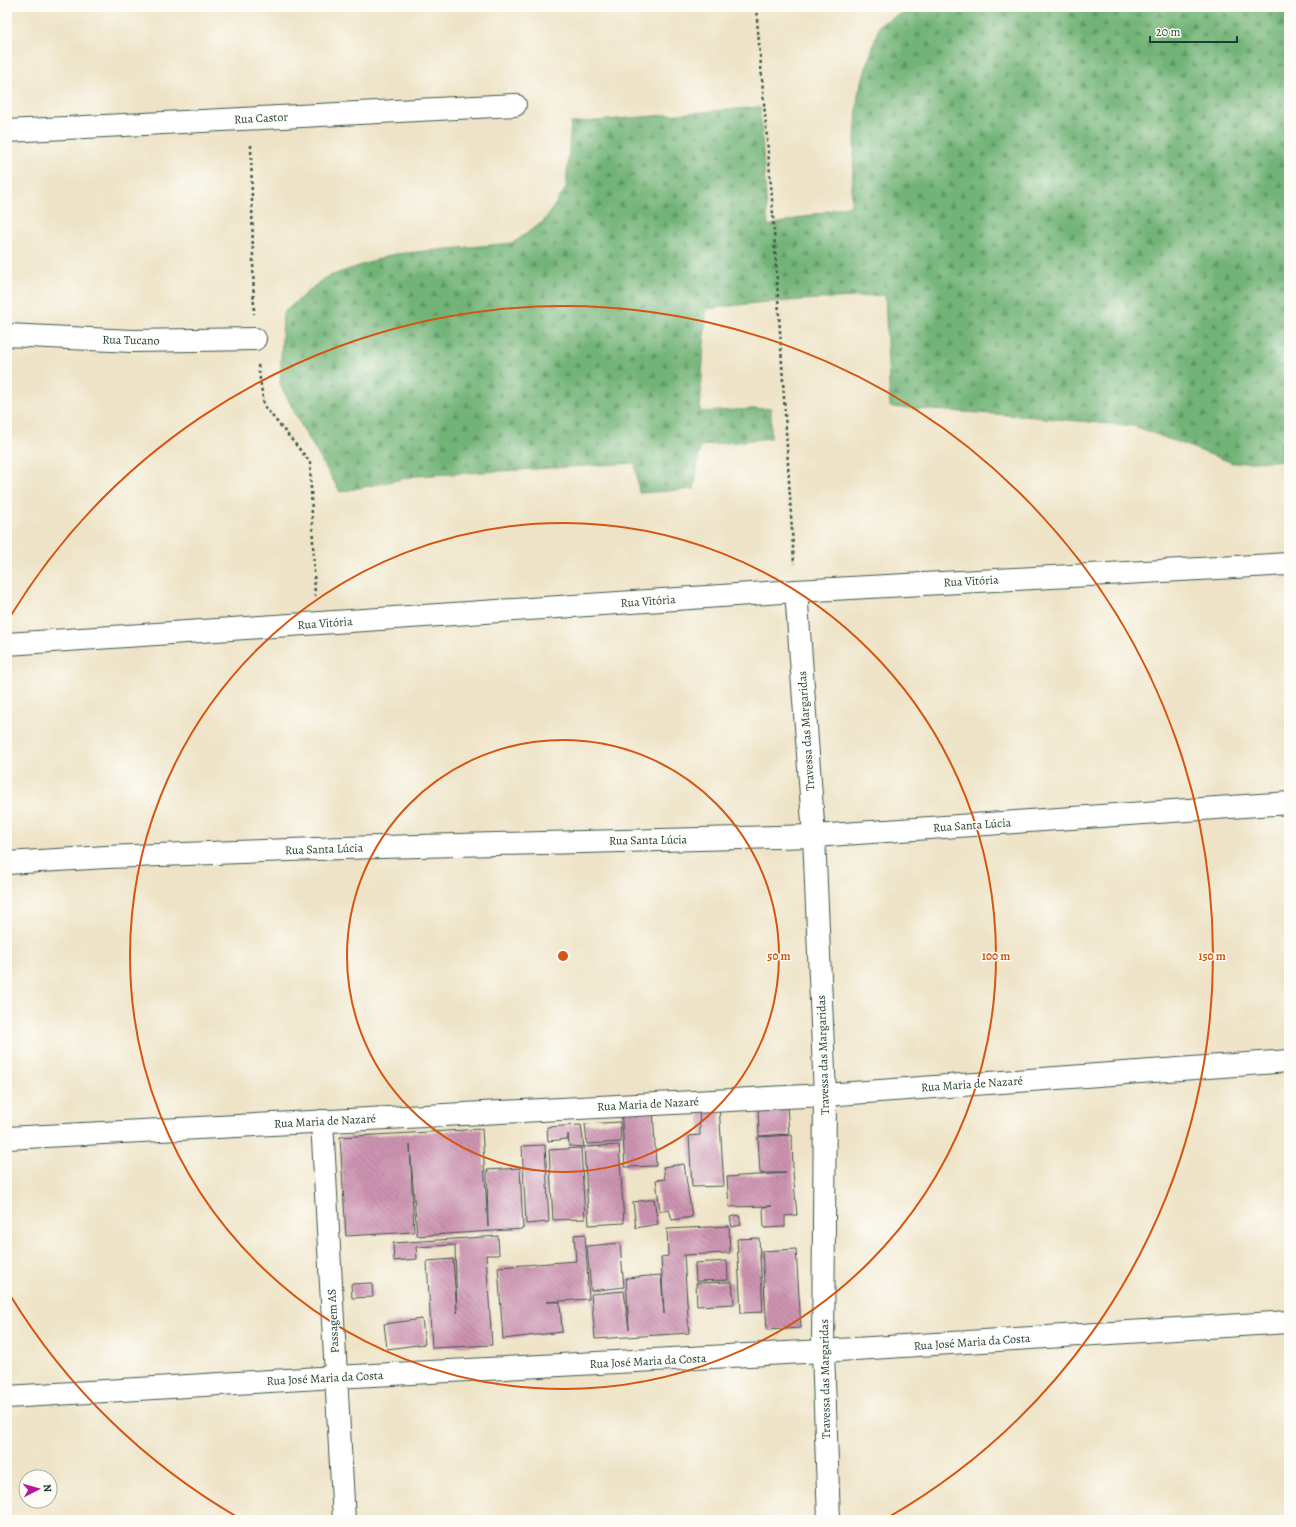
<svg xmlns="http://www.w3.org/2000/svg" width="1296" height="1527" font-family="Alegreya,serif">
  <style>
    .forest { fill: url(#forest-firs); stroke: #487856 }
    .building { fill: url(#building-back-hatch) }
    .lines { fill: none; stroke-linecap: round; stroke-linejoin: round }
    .minor-casing { stroke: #3e564a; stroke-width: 24 }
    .path { stroke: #3e564a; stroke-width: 2.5; stroke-dasharray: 3 3; stroke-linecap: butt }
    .minor { stroke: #fff; stroke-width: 22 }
    .ring { fill: none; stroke: #d45610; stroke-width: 2 }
    .labels { text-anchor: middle; stroke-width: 3; stroke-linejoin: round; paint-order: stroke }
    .street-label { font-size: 12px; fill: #1f3d34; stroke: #fdfcf7 }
    .centre { fill: #d45610; stroke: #fdfcf7; stroke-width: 2 }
    .ring-label { font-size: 12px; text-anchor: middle; font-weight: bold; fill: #d45610; stroke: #fdfcf7; stroke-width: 3; stroke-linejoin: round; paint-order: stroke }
  </style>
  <defs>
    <pattern id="forest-firs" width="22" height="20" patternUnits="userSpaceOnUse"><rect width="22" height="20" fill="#72b477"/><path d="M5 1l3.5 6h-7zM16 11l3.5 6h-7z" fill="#5d9462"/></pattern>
    <pattern id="building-back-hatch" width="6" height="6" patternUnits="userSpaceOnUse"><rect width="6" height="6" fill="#cd93b1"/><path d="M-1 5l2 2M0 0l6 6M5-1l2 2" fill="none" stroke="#a67991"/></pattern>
  </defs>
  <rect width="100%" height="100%" fill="#fdfcf7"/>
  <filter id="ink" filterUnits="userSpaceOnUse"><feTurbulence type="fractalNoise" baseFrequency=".025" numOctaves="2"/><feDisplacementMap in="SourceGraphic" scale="8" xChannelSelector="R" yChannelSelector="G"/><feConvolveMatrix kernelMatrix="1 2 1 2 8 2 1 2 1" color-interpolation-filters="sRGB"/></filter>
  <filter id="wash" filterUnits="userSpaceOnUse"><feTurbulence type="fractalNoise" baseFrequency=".012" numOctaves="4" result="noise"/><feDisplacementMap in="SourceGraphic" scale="16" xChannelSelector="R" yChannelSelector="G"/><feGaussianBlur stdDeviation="0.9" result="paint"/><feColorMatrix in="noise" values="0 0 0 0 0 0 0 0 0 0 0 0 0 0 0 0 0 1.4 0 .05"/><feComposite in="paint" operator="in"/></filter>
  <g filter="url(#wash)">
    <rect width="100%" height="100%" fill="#eee3c6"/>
    <polygon class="forest" points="915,7 1289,7 1289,460 1233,463 1134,426 1022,416 890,407 885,295 755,303 706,309 700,412 771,408 771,438 700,446 694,489 639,493 635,463 416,476 340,492 302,427 280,384 283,313 324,278 394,254 513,243 544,221 566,188 571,123 760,107 768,226 851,205 858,94 880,24"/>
    <g id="blocks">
      <g class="building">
        <polygon points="719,1105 724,1186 692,1187 689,1136 700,1135 699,1106"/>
        <polygon points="787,1106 789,1134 759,1136 758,1108"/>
        <polygon points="653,1107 656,1166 625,1167 621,1108"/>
        <polygon points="620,1122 621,1142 587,1144 585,1124"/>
        <polygon points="581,1125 584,1147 569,1146 568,1134 568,1139 548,1141 547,1127"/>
        <polygon points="482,1129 488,1227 487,1170 520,1168 523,1229 417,1236 410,1145 414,1232 346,1236 340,1137"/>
        <polygon points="792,1135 793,1172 797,1215 785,1216 785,1227 764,1228 763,1207 772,1206 729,1207 727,1177 786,1173 760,1173 758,1137"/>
        <polygon points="545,1145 549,1222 526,1224 522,1146"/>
        <polygon points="619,1145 624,1223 589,1225 584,1147"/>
        <polygon points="581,1148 585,1219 553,1220 549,1150"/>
        <polygon points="684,1164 692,1217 672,1220 669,1209 660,1211 656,1180 665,1179 663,1167"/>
        <polygon points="654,1199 658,1224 636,1228 633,1202"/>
        <polygon points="739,1215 741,1225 732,1227 730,1217"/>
        <polygon points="729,1226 730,1253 684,1255 689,1333 595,1339 591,1294 624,1291 629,1329 626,1278 661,1275 664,1314 661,1257 668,1256 667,1229"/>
        <polygon points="585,1234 589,1299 546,1302 560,1302 562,1332 503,1339 498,1267 576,1261 574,1235"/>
        <polygon points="498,1236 499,1255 486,1255 492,1345 432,1348 427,1261 453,1259 457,1313 455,1245 416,1247 417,1259 394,1261 393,1243"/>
        <polygon points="759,1238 763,1312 741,1313 737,1239"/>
        <polygon points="620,1243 624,1287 591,1291 587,1246"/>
        <polygon points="796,1249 801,1328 767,1330 762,1251"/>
        <polygon points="727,1261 728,1280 696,1281 695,1263"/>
        <polygon points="732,1282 734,1304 697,1306 696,1283"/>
        <polygon points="372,1283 373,1297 352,1298 351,1284"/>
        <polygon points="422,1319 425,1344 387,1349 384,1324"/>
      </g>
    </g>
  </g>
  <g filter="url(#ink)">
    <use href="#blocks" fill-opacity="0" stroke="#3e564a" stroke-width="1"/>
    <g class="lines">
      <g class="minor-casing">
        <g id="minor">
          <polyline points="7,131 515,105"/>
          <polyline points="7,335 132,341 255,339"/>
          <polyline points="796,591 814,836 825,1095 823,1351 829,1520"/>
          <polyline points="7,644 796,591 1289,564"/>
          <polyline points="7,863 107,857 343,848 814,836 1289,803"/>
          <polyline points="322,1121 344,1520"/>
          <polyline points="7,1138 825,1095 1289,1061"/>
          <polyline points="7,1397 336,1377 823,1351 1289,1322"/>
        </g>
      </g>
      <g class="path">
        <polyline points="756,7 772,198 794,564"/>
        <polyline points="251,145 254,314"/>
        <polyline points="258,365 264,406 310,462 315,597"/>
      </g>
      <use href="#minor" class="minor"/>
    </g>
  </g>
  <g class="ring">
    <circle cx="563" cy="956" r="216"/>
    <circle cx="563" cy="956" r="433"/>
    <path d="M239 1518A649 649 0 0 1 10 1295M10 617A649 649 0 1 1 887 1518"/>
  </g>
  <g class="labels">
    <g class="street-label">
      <text transform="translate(261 118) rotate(-3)" y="4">Rua Castor</text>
      <text transform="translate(131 340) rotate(1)" y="4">Rua Tucano</text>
      <text transform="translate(971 581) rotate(-3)" y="4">Rua Vitória</text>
      <text transform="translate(648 601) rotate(-4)" y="4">Rua Vitória</text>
      <text transform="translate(325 623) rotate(-4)" y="4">Rua Vitória</text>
      <text transform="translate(806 731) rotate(-94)" y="4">Travessa das Margaridas</text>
      <text transform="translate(972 825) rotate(-4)" y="4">Rua Santa Lúcia</text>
      <text transform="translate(648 840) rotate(-1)" y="4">Rua Santa Lúcia</text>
      <text transform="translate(324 849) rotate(-2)" y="4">Rua Santa Lúcia</text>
      <text transform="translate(823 1055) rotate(-92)" y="4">Travessa das Margaridas</text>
      <text transform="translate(972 1084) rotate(-4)" y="4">Rua Maria de Nazaré</text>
      <text transform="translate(648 1104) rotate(-3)" y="4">Rua Maria de Nazaré</text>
      <text transform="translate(325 1121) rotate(-3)" y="4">Rua Maria de Nazaré</text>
      <text transform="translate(333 1321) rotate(-93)" y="4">Passagem AS</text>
      <text transform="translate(972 1342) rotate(-4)" y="4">Rua José Maria da Costa</text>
      <text transform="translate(648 1361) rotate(-3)" y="4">Rua José Maria da Costa</text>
      <text transform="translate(325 1378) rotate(-3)" y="4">Rua José Maria da Costa</text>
      <text transform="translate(825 1379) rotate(-91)" y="4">Travessa das Margaridas</text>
    </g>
  </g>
  <circle cx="563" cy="956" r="6" class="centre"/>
  <g class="ring-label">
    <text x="779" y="960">50 m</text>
    <text x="996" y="960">100 m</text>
    <text x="1212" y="960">150 m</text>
  </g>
  <rect width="1296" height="1527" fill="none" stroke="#fdfcf7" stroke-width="24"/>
  <g transform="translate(38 1489) rotate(84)"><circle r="19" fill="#fdfcf7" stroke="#a4b0a9"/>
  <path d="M0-3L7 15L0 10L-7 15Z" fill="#b5179e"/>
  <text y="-6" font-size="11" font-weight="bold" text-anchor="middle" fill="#1f3d34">N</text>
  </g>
  <path d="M1150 36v6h87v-6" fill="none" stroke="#1f3d34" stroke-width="2"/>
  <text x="1156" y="36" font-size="12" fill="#1f3d34" stroke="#fdfcf7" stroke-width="3" paint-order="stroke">20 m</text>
</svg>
